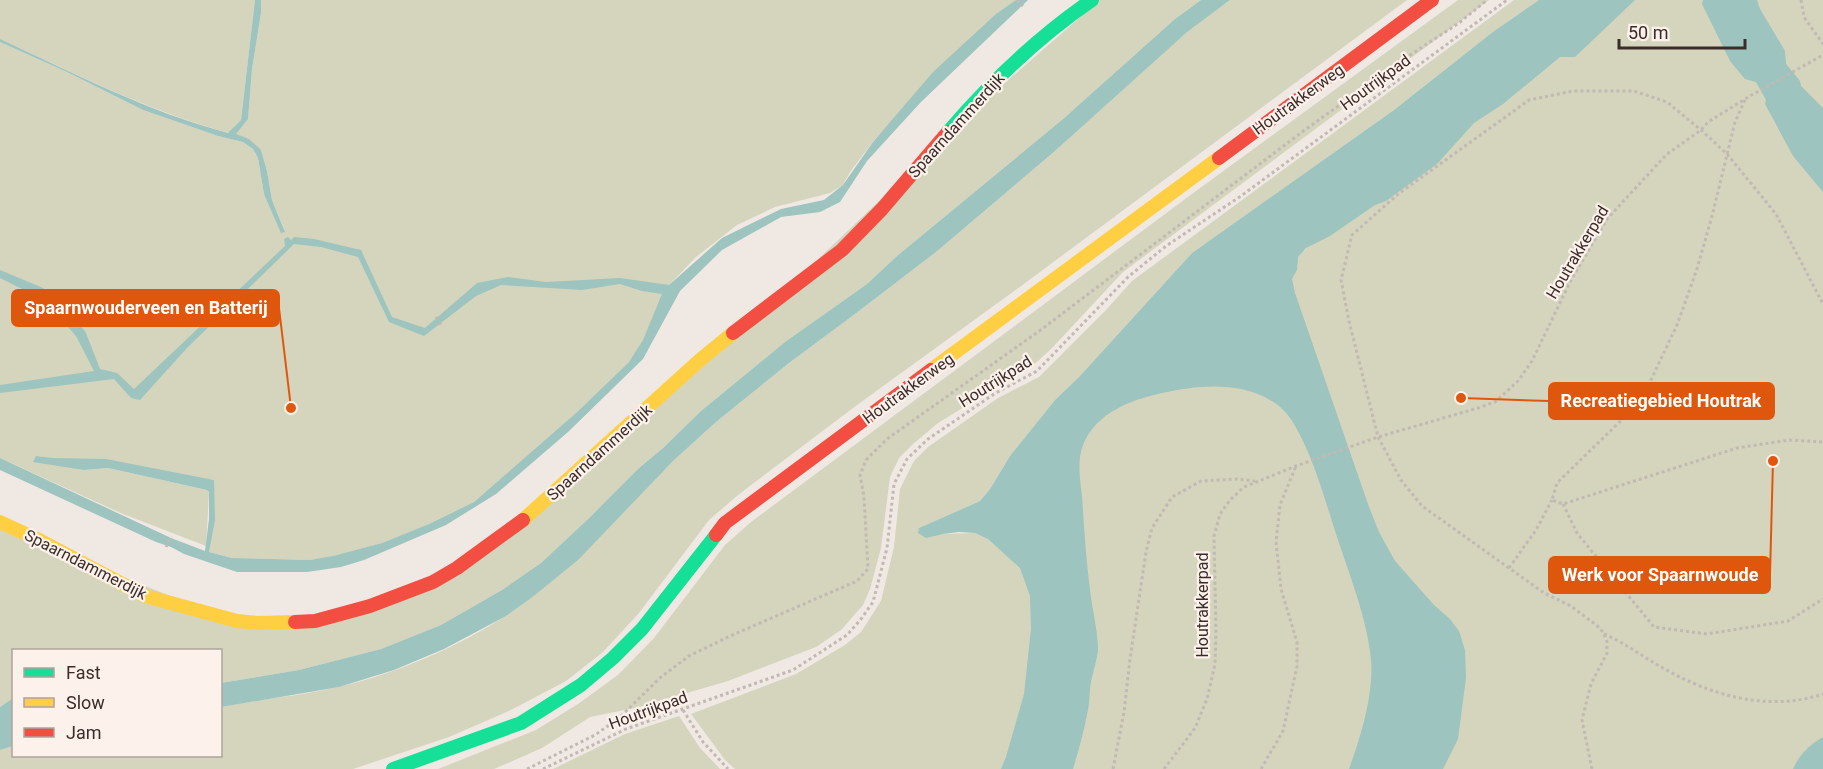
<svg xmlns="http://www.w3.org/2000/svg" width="1823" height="769" font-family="Roboto,sans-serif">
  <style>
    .green { fill: #d4d5bc }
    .water { fill: #9dc4bf }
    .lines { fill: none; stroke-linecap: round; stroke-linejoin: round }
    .path { stroke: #c2b9b4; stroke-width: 3; stroke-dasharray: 3 3; stroke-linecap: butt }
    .fast { stroke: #16e098; stroke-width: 14 }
    .slow { stroke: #ffcf43; stroke-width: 14 }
    .jam { stroke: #f24e42; stroke-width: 14 }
    .labels { text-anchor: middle; stroke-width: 4.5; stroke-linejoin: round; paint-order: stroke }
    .street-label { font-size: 16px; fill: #3b2c29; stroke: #fcf2eb }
    .leader { fill: none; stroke: #df570d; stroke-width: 2 }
    .callout-dot { fill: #df570d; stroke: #fcf2eb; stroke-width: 2 }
    .callout { fill: #df570d; stroke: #df570d; stroke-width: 2 }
    .callout-label { font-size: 18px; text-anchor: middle; font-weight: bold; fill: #fff }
  </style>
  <rect width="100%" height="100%" fill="#f0e8e3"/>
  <g class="green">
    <path d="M0,0H255L241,120L229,133C149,111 75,74 0,39Z"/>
    <polygon points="261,0 1020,0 875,139 850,172 843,185 830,193 775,207 737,225 696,257 669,285 643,344 629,362 577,412 474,502 425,526 382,543 327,558 310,560 232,558 209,552 214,480 36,456 84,470 108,468 207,490 209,492 206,546 123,514 0,458 0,42 67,72 143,110 218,136 243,142 253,149 258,158 264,194 285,231 272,200 267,171 261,150 235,134 248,119 252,69 261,13"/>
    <polygon points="1100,0 1201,0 1175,19 1063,119 897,256 867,284 785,342 701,411 663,448 639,468 587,520 541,563 502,590 441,625 381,649 299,670 221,683 220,650 14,650 13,698 0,707 0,528 253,629 425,592 730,343 983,102"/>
    <path d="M1230,0H1407L1017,289L857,405L738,495L709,520L639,613L603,652L566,681L511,710L449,737L353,769H0V750L13,746L14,756H220L221,707C260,699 300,696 338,687C406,671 474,640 530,599L672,462L716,422L789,363L855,314L936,252L1055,151L1187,31Z"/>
    <polygon points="1458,0 1489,0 1123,272 1054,346 1037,362 938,423 913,444 899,458 890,477 881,548 870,589 863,605 841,630 816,647 728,681 639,707 590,717 542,748 494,769 438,769 536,730 578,704 618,675 654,638 725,545 751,522 1196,191"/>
    <polygon points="1514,0 1539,0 1494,31 1394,110 1192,253 1079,377 1055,400 1010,456 990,489 980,501 919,528 943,534 975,533 996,506 1605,0 1823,0 1823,769 735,769 725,760 691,714 796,674 845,645 861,632 881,601 894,547 900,489 914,461 928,447 998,398 1039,377 1105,311 1132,281"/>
    <polygon points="679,716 700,748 720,769 553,769 625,734"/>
  </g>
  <g class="water">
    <path d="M255,0H261V13L252,69L248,119L236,134L249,139L261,150L267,171L272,200L285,232L281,233L264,194L258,158L253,149L243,142L218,136L143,110L67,72L0,42V39C75,74 149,112 228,133L241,120Z"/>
    <polygon points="1016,0 1028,0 921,102 867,161 840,202 820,212 781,217 722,250 680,291 643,359 568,432 496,494 446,525 364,560 341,567 307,572 237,572 184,554 171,547 156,542 0,470 0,458 171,538 205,551 209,519 209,492 207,490 108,468 84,470 33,462 36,456 53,458 106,459 214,480 215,520 209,552 232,558 310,560 333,556 382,543 429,524 474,502 577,412 629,362 643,340 662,294 642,291 620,284 582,290 501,285 476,296 424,336 389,322 358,257 321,247 294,244 187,348 140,400 131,398 114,379 0,393 0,385 94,371 76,336 44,300 0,278 0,270 43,288 73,314 86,333 100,369 117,373 134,389 285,246 284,239 288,237 291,240 294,237 314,239 361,250 392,317 425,328 477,283 508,277 546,282 620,278 669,285 722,238 781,209 824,200 843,185 873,142 933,72 996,14"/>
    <polygon points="1201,0 1230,0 1187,32 1055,151 936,252 855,314 789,363 716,422 672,462 578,560 530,599 506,616 444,649 394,670 339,687 221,707 221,683 299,670 381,649 441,625 502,590 541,563 587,520 639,468 663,448 701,411 785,342 867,284 897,256 1063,119 1175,19"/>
    <path d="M1539,0H1635L1575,57H1560L1503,104L1474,123L1437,164L1386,201L1375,205L1330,236L1306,248L1298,257L1297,270L1292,279L1295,293L1369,507L1379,532L1395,561L1434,605L1450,619L1459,631L1465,650L1466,678L1458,739L1443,769H1349C1361,737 1374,693 1371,659C1367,619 1350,576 1337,537C1325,500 1314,458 1294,424C1290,417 1285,411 1279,406C1245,380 1200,385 1162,393C1130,400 1096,413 1083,445C1077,460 1080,480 1082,496C1084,527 1086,559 1090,590C1092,609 1098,630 1098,650C1097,660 1093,672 1091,682C1089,691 1090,701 1088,710C1084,730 1079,750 1073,769H1001L1006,757L1024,694L1031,629L1030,596L1020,568L988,539L975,533L959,532L943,534L926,538L918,533L919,528L980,501L990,489L1010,456L1055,400L1079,377L1192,253L1394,110L1494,31Z"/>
    <polygon points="1703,0 1757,0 1760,9 1785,51 1786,64 1800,81 1801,86 1823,108 1823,192 1793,156 1765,104 1766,100 1756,82 1745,79 1730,61 1702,4"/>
    <polygon points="13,698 13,746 0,750 0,707"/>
    <path d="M1823,737V769H1793C1799,755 1810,744 1823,737Z"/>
  </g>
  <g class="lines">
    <g class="path">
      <polyline points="1017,0 1023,6"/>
      <polyline points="1801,0 1804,17 1823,44"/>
      <polyline points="1745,100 1735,122 1712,216 1697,269 1677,325 1641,401 1557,483 1552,500 1563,504 1737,448 1789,440 1823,442"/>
      <polyline points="436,317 442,326"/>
      <polyline points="1563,504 1577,533 1654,627 1707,634 1788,621 1823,599"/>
      <polyline points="166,547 171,536"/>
      <polyline points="1509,568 1536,530 1552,500"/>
      <path d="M1604,634C1623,642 1639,654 1656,664C1706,694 1766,713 1823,694"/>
      <polyline points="683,710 703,742 728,769"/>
      <polyline points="527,769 595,735 619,718 661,677 689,656 730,636 857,581 868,569 864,497 860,475 866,460 887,439 1042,329 1302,132 1404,59 1459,23 1487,0"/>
      <polyline points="543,769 626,729 793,670 847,635 861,619 873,602 887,548 894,484 907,459 928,439 959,418 994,394 1037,371 1128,277 1166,246 1241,196 1507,0"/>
      <polyline points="1113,769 1124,712 1130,659 1146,552 1152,528 1172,497 1201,481 1237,479 1255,481"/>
      <polyline points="1164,769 1195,728 1207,699 1215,664 1216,633 1214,536 1220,514 1230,500 1244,487 1296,466 1378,437 1478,408 1495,402 1518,381 1532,361 1570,282 1607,219 1666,155 1701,130 1708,122 1750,96 1823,55"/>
      <polyline points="1261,769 1283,731 1297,666 1297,642 1281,589 1276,542 1280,505 1296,466"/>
      <polyline points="1592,769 1582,720 1591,684 1607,653 1607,642 1604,634 1600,628 1571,606 1544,593 1422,506 1401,480 1378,437 1349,321 1341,280 1352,235 1397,195 1529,100 1573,91 1634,91 1667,102 1701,130 1727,154 1776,214 1823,304"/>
    </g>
    <g class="fast">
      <path d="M948,132C991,82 1038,37 1092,0"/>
      <polyline points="393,769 521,723 581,685 613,658 642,629 716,535"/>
    </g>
    <g class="slow">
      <polyline points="931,370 1219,158"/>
      <polyline points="523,520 700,360 733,333"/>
      <polyline points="0,522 37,539 145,596 237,621 257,623 295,622"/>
    </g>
    <g class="jam">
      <polyline points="1219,158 1432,0"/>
      <polyline points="733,333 842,250 882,209 948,132"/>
      <polyline points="716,535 725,523 931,370"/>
      <polyline points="295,622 315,621 370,606 433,582 457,568 523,520"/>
    </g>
  </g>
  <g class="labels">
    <g class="street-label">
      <text transform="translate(1375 82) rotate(-36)" y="6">Houtrijkpad</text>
      <text transform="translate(1298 99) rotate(-36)" y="6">Houtrakkerweg</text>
      <text transform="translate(956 125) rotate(-48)" y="6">Spaarndammerdijk</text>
      <text transform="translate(1577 252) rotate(-59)" y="6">Houtrakkerpad</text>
      <text transform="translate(995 381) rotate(-32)" y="6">Houtrijkpad</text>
      <text transform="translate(908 388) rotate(-36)" y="6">Houtrakkerweg</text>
      <text transform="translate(599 452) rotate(-42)" y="6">Spaarndammerdijk</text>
      <text transform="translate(86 564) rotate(27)" y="6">Spaarndammerdijk</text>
      <text transform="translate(1202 605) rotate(-90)" y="6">Houtrakkerpad</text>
      <text transform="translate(648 710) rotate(-20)" y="6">Houtrijkpad</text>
    </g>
  </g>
  <path class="leader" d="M291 408L279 308M1461 398L1549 401M1773 461L1770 575"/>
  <g class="callout-dot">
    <circle cx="291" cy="408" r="6"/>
    <circle cx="1461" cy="398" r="6"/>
    <circle cx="1773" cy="461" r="6"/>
  </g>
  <g class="callout">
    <rect x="12" y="290" width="267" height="36" rx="6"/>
    <rect x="1549" y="383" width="225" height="36" rx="6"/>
    <rect x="1549" y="557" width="221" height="36" rx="6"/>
  </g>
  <g class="callout-label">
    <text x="146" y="314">Spaarnwouderveen en Batterij</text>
    <text x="1661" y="407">Recreatiegebied Houtrak</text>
    <text x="1660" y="581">Werk voor Spaarnwoude</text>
  </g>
  <rect x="12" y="649" width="210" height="108" fill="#fcf2eb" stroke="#afa39d" stroke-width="1.5"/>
  <rect x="24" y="668" width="30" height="9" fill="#16e098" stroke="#afa39d" stroke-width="1.5"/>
  <text x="66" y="679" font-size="18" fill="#3b2c29">Fast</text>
  <rect x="24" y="698" width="30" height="9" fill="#ffcf43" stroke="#afa39d" stroke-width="1.5"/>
  <text x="66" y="709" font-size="18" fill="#3b2c29">Slow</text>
  <rect x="24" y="728" width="30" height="9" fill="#f24e42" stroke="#afa39d" stroke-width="1.5"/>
  <text x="66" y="739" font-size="18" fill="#3b2c29">Jam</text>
  <path d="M1619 39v9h126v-9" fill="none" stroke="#3b2c29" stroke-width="3"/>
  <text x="1628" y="39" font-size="18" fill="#3b2c29" stroke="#fcf2eb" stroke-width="4.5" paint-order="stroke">50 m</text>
</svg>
